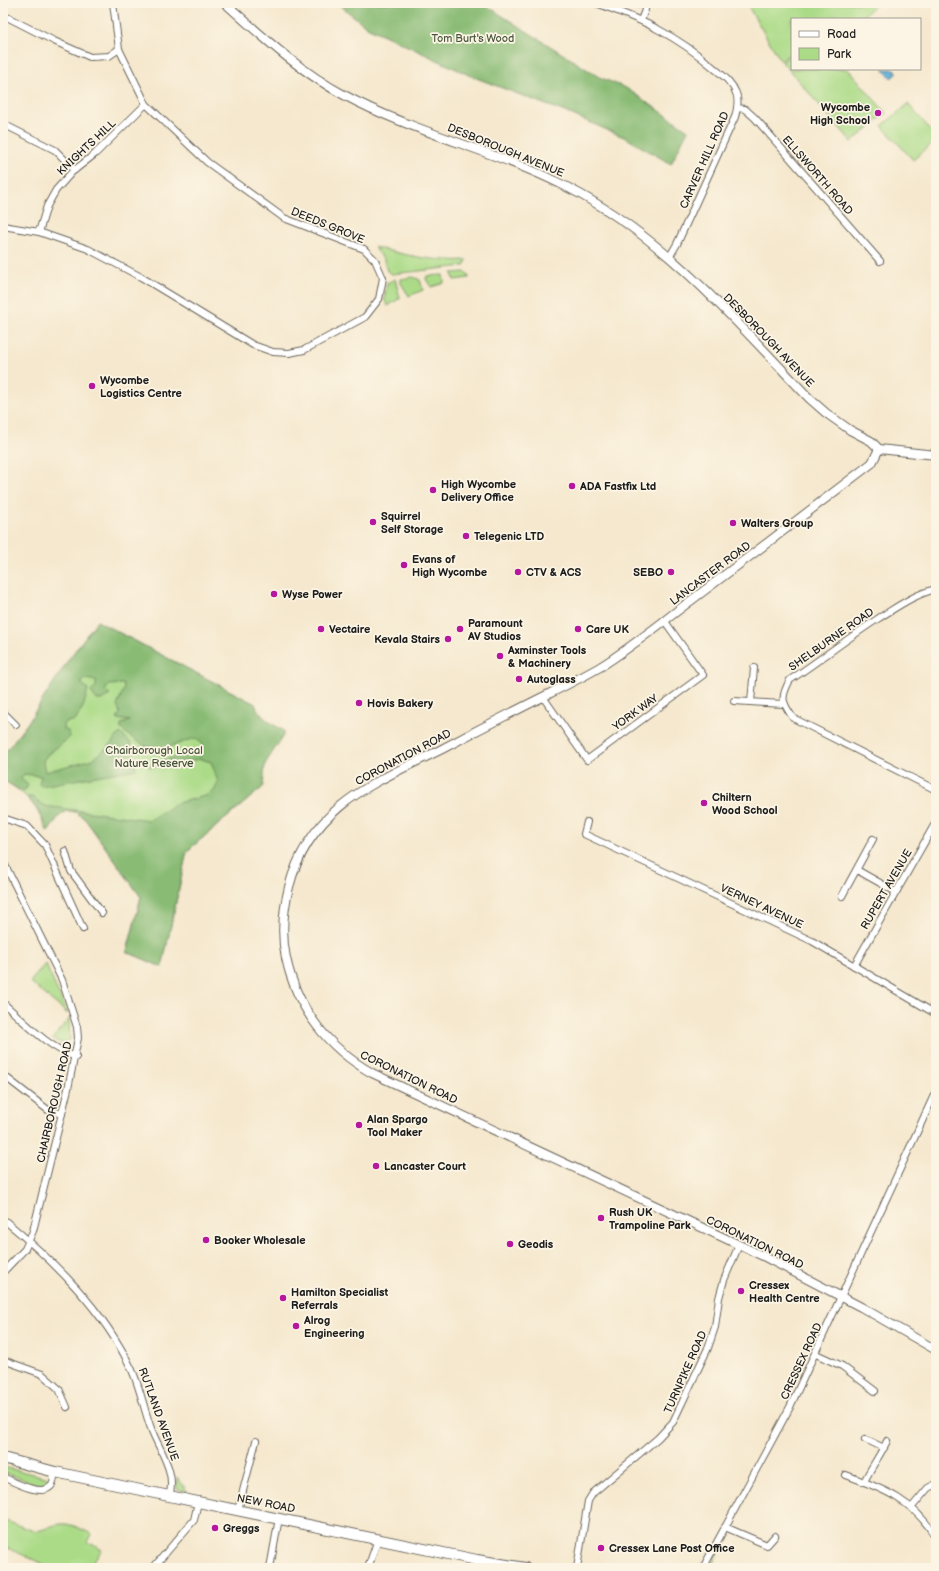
<svg xmlns="http://www.w3.org/2000/svg" width="939" height="1571" font-family="'Balsamiq Sans',sans-serif">
  <style>
    .green { fill: #acdb88; stroke: #647c52 }
    .forest { fill: #89bb74; stroke: #526c48 }
    .water { fill: #5bafd7; stroke: #3c667a }
    .lines { fill: none; stroke-linecap: round; stroke-linejoin: round }
    .minor-casing { stroke: #68635a; stroke-width: 8 }
    .tertiary-casing { stroke: #68635a; stroke-width: 10 }
    .trunk-casing { stroke: #68635a; stroke-width: 12 }
    .minor { stroke: #fff; stroke-width: 6 }
    .tertiary { stroke: #fff; stroke-width: 8 }
    .trunk { stroke: #fff; stroke-width: 10 }
    .poi-dot { fill: #b5179e; stroke: #fcf5e5; stroke-width: 1.5 }
    .labels { text-anchor: middle; stroke-width: 3.5; stroke-linejoin: round; paint-order: stroke }
    .park-label { font-size: 11px; fill: #47553c; stroke: #fcf5e5 }
    .poi-label { font-size: 11px; font-weight: bold; fill: #1c1c1c; stroke: #fcf5e5; text-anchor: start }
    .street-label { font-size: 11px; fill: #1c1c1c; stroke: #fcf5e5 }
  </style>
  <rect width="100%" height="100%" fill="#fcf5e5"/>
  <filter id="ink" filterUnits="userSpaceOnUse"><feTurbulence type="fractalNoise" baseFrequency=".025" numOctaves="2"/><feDisplacementMap in="SourceGraphic" scale="8" xChannelSelector="R" yChannelSelector="G"/><feConvolveMatrix kernelMatrix="1 2 1 2 8 2 1 2 1" color-interpolation-filters="sRGB"/></filter>
  <filter id="wash" filterUnits="userSpaceOnUse"><feTurbulence type="fractalNoise" baseFrequency=".012" numOctaves="4" result="noise"/><feDisplacementMap in="SourceGraphic" scale="16" xChannelSelector="R" yChannelSelector="G"/><feGaussianBlur stdDeviation="0.9" result="paint"/><feColorMatrix in="noise" values="0 0 0 0 0 0 0 0 0 0 0 0 0 0 0 0 0 1.4 0 .05"/><feComposite in="paint" operator="in"/></filter>
  <g filter="url(#wash)">
    <rect width="100%" height="100%" fill="#f5e8ce"/>
    <g class="green">
      <polygon points="618,3 643,3 639,11"/>
      <polygon points="746,3 878,3 860,19 792,19 792,51 781,61"/>
      <polygon points="792,53 792,69 848,69 886,113 852,142 782,62"/>
      <polygon points="908,104 936,136 936,140 913,160 882,126"/>
      <path d="M374,247C405,255 434,262 467,260L464,266L392,274L387,271L384,260Z"/>
      <polygon points="465,272 468,274 469,278 454,280 452,273"/>
      <polygon points="443,275 444,283 431,287 426,279 427,276"/>
      <polygon points="413,277 420,280 423,290 409,296 401,283 401,279"/>
      <polygon points="395,279 400,298 388,306 384,299 387,283"/>
      <path d="M97,621L255,704L247,716L255,774L263,787L187,851L162,967L127,952L141,897L85,819L76,812L66,811L59,816L48,832C35,805 30,796 3,780V755L27,724L69,659Z"/>
      <polygon points="46,963 48,970 68,1014 30,982"/>
      <polygon points="69,1019 70,1040 61,1043 52,1039"/>
      <polygon points="3,1467 50,1478 49,1485 40,1486 3,1472"/>
      <polygon points="177,1477 188,1492 177,1489"/>
      <path d="M3,1520L34,1531C42,1531 48,1527 55,1525C69,1521 80,1529 92,1534L88,1542L102,1550L88,1568H52L3,1546Z"/>
      <polygon points="725,1535 727,1536 710,1568 709,1568"/>
    </g>
    <g class="forest">
      <polygon points="337,3 482,3 599,77 626,88 688,130 671,164 626,138 570,114 471,76 367,27"/>
      <path d="M97,621L255,704C259,717 273,724 284,731L283,736L265,764L263,787L187,851L162,967L127,952L141,897L85,819L76,812L66,811L59,816L48,832L37,808L27,797H32L45,806L149,820L177,803L205,796L214,791L218,782L211,762L201,759L149,767V765L152,763L199,751L203,744L195,738C158,751 152,755 121,729V724L130,721L117,719L120,713L117,706L124,688L123,684L109,685L105,691L110,695L101,700H97L91,692L96,686V681L86,679L81,681L82,684L88,689L84,705L76,720L64,723L63,728L69,732V738L47,755L43,761L45,772L93,759L108,747L120,733L130,742L136,769L41,786L39,784L41,776L24,774L21,779L28,785L26,789L21,791L3,780V755L27,724L69,659Z"/>
    </g>
    <polygon class="water" points="883,69 894,69 898,73 891,78"/>
  </g>
  <g filter="url(#ink)">
    <g class="lines">
      <g class="minor-casing">
        <g id="minor">
          <path d="M596,3C643,20 676,35 714,68C722,75 732,82 736,93C739,100 737,110 735,117L677,244L670,256"/>
          <polyline points="3,15 54,41 90,57 109,56 119,49"/>
          <polyline points="641,20 645,10 645,3"/>
          <polyline points="737,108 745,109 755,118 880,261"/>
          <polyline points="3,124 55,150 75,170"/>
          <polyline points="3,226 39,232 88,249 141,277 253,345 273,352 289,353 304,350 365,317 379,299 383,278 375,260 364,249 284,218 207,162 146,104 119,49 113,3"/>
          <polyline points="39,232 47,206 56,190 72,172 95,154 146,104"/>
          <path d="M936,589C915,594 897,607 879,618C848,638 820,660 790,680C780,698 782,702 793,718L936,790"/>
          <polyline points="543,697 587,760 703,675 664,620"/>
          <polyline points="734,701 783,704"/>
          <polyline points="751,702 754,668"/>
          <polyline points="3,712 16,725"/>
          <polyline points="3,818 27,826 45,845 83,929"/>
          <polyline points="587,822 584,834 812,941 936,1014"/>
          <polyline points="65,851 71,871 102,913"/>
          <polyline points="3,861 62,980 77,1027 78,1038 68,1089 33,1231 25,1249 3,1272"/>
          <polyline points="857,870 896,892"/>
          <polyline points="842,896 873,839"/>
          <polyline points="854,966 936,822"/>
          <path d="M3,1003C25,1022 48,1048 76,1057"/>
          <polyline points="3,1075 48,1110 62,1114"/>
          <path d="M3,1219C54,1261 104,1310 132,1370C141,1390 144,1411 152,1431C160,1451 177,1474 169,1496"/>
          <polyline points="816,1354 842,1366 875,1391"/>
          <polyline points="3,1360 42,1374 59,1389 67,1407"/>
          <polyline points="865,1439 884,1448"/>
          <path d="M846,1475C884,1489 915,1501 936,1538"/>
          <path d="M3,1477C14,1482 43,1498 52,1485C54,1482 54,1475 55,1472"/>
          <path d="M864,1482C871,1467 880,1456 887,1441"/>
          <polyline points="912,1507 928,1488 936,1484"/>
          <polyline points="238,1510 256,1441"/>
          <polyline points="725,1527 767,1545 775,1536"/>
          <polyline points="153,1568 194,1520 198,1502"/>
          <polyline points="270,1568 279,1518"/>
          <polyline points="368,1568 378,1539"/>
          <polyline points="476,1568 477,1560"/>
          <polyline points="577,1568 588,1501 593,1493 658,1438 673,1422 708,1348 715,1327 719,1298 724,1280 739,1245"/>
          <polyline points="703,1568 790,1407 936,1091"/>
        </g>
      </g>
      <g class="tertiary-casing">
        <g id="tertiary">
          <path d="M225,3C263,37 299,71 344,95C420,136 505,152 580,194C672,245 738,324 810,399L826,413L850,430L871,441L879,449L936,455"/>
          <path d="M879,449L872,463C812,509 753,554 693,599C662,622 632,647 600,667C574,682 546,695 519,709C493,722 468,735 442,749C374,783 310,806 289,887C283,911 281,935 286,958C297,1009 328,1048 372,1073L765,1257L861,1307L936,1350"/>
        </g>
      </g>
      <g class="trunk-casing">
        <polyline id="trunk" points="3,1458 55,1472 150,1492 477,1560 525,1568"/>
      </g>
      <use href="#minor" class="minor"/>
      <use href="#tertiary" class="tertiary"/>
      <use href="#trunk" class="trunk"/>
    </g>
  </g>
  <g class="poi-dot">
    <circle cx="878" cy="113" r="4"/>
    <circle cx="92" cy="386" r="4"/>
    <circle cx="572" cy="486" r="4"/>
    <circle cx="433" cy="490" r="4"/>
    <circle cx="373" cy="522" r="4"/>
    <circle cx="733" cy="523" r="4"/>
    <circle cx="466" cy="536" r="4"/>
    <circle cx="404" cy="565" r="4"/>
    <circle cx="518" cy="572" r="4"/>
    <circle cx="671" cy="572" r="4"/>
    <circle cx="274" cy="594" r="4"/>
    <circle cx="321" cy="629" r="4"/>
    <circle cx="460" cy="629" r="4"/>
    <circle cx="578" cy="629" r="4"/>
    <circle cx="448" cy="639" r="4"/>
    <circle cx="500" cy="656" r="4"/>
    <circle cx="519" cy="679" r="4"/>
    <circle cx="359" cy="703" r="4"/>
    <circle cx="704" cy="803" r="4"/>
    <circle cx="359" cy="1125" r="4"/>
    <circle cx="376" cy="1166" r="4"/>
    <circle cx="601" cy="1218" r="4"/>
    <circle cx="206" cy="1240" r="4"/>
    <circle cx="510" cy="1244" r="4"/>
    <circle cx="741" cy="1291" r="4"/>
    <circle cx="283" cy="1298" r="4"/>
    <circle cx="296" cy="1326" r="4"/>
    <circle cx="215" cy="1528" r="4"/>
    <circle cx="601" cy="1548" r="4"/>
  </g>
  <g class="labels">
    <g class="park-label">
      <text x="473" y="42">Tom Burt's Wood</text>
      <text x="154" y="754">Chairborough Local<tspan x="154" dy="13">Nature Reserve</tspan></text>
    </g>
    <g class="poi-label">
      <text x="870" y="111" text-anchor="end">Wycombe<tspan x="870" dy="13">High School</tspan></text>
      <text x="100" y="384">Wycombe<tspan x="100" dy="13">Logistics Centre</tspan></text>
      <text x="441" y="488">High Wycombe<tspan x="441" dy="13">Delivery Office</tspan></text>
      <text x="580" y="490">ADA Fastfix Ltd</text>
      <text x="381" y="520">Squirrel<tspan x="381" dy="13">Self Storage</tspan></text>
      <text x="741" y="527">Walters Group</text>
      <text x="474" y="540">Telegenic LTD</text>
      <text x="412" y="563">Evans of<tspan x="412" dy="13">High Wycombe</tspan></text>
      <text x="526" y="576">CTV &amp; ACS</text>
      <text x="663" y="576" text-anchor="end">SEBO</text>
      <text x="282" y="598">Wyse Power</text>
      <text x="468" y="627">Paramount<tspan x="468" dy="13">AV Studios</tspan></text>
      <text x="329" y="633">Vectaire</text>
      <text x="586" y="633">Care UK</text>
      <text x="440" y="643" text-anchor="end">Kevala Stairs</text>
      <text x="508" y="654">Axminster Tools<tspan x="508" dy="13">&amp; Machinery</tspan></text>
      <text x="527" y="683">Autoglass</text>
      <text x="367" y="707">Hovis Bakery</text>
      <text x="712" y="801">Chiltern<tspan x="712" dy="13">Wood School</tspan></text>
      <text x="367" y="1123">Alan Spargo<tspan x="367" dy="13">Tool Maker</tspan></text>
      <text x="384" y="1170">Lancaster Court</text>
      <text x="609" y="1216">Rush UK<tspan x="609" dy="13">Trampoline Park</tspan></text>
      <text x="214" y="1244">Booker Wholesale</text>
      <text x="518" y="1248">Geodis</text>
      <text x="749" y="1289">Cressex<tspan x="749" dy="13">Health Centre</tspan></text>
      <text x="291" y="1296">Hamilton Specialist<tspan x="291" dy="13">Referrals</tspan></text>
      <text x="304" y="1324">Alrog<tspan x="304" dy="13">Engineering</tspan></text>
      <text x="223" y="1532">Greggs</text>
      <text x="609" y="1552">Cressex Lane Post Office</text>
    </g>
    <g class="street-label">
      <text transform="translate(86 147) rotate(-43)" y="4">KNIGHTS HILL</text>
      <text transform="translate(506 150) rotate(22)" y="4">DESBOROUGH AVENUE</text>
      <text transform="translate(704 160) rotate(-66)" y="4">CARVER HILL ROAD</text>
      <text transform="translate(818 175) rotate(49)" y="4">ELLSWORTH ROAD</text>
      <text transform="translate(328 225) rotate(22)" y="4">DEEDS GROVE</text>
      <text transform="translate(769 340) rotate(46)" y="4">DESBOROUGH AVENUE</text>
      <text transform="translate(710 573) rotate(-37)" y="4">LANCASTER ROAD</text>
      <text transform="translate(831 639) rotate(-35)" y="4">SHELBURNE ROAD</text>
      <text transform="translate(635 712) rotate(-36)" y="4">YORK WAY</text>
      <text transform="translate(403 757) rotate(-28)" y="4">CORONATION ROAD</text>
      <text transform="translate(886 889) rotate(-60)" y="4">RUPERT AVENUE</text>
      <text transform="translate(762 906) rotate(25)" y="4">VERNEY AVENUE</text>
      <text transform="translate(409 1077) rotate(26)" y="4">CORONATION ROAD</text>
      <text transform="translate(54 1102) rotate(-77)" y="4">CHAIRBOROUGH ROAD</text>
      <text transform="translate(755 1242) rotate(26)" y="4">CORONATION ROAD</text>
      <text transform="translate(801 1361) rotate(-65)" y="4">CRESSEX ROAD</text>
      <text transform="translate(685 1372) rotate(-66)" y="4">TURNPIKE ROAD</text>
      <text transform="translate(159 1414) rotate(70)" y="4">RUTLAND AVENUE</text>
      <text transform="translate(266 1503) rotate(11)" y="4">NEW ROAD</text>
    </g>
  </g>
  <rect width="939" height="1571" fill="none" stroke="#fcf5e5" stroke-width="16"/>
  <rect x="791" y="18" width="130" height="52" fill="#fcf5e5" stroke="#a29e95"/>
  <rect x="799" y="31" width="20" height="6" fill="#ffffff" stroke="#a29e95"/>
  <text x="827" y="38" font-size="12" fill="#1c1c1c">Road</text>
  <rect x="799" y="48" width="20" height="12" fill="#acdb88" stroke="#a29e95"/>
  <text x="827" y="58" font-size="12" fill="#1c1c1c">Park</text>
</svg>
